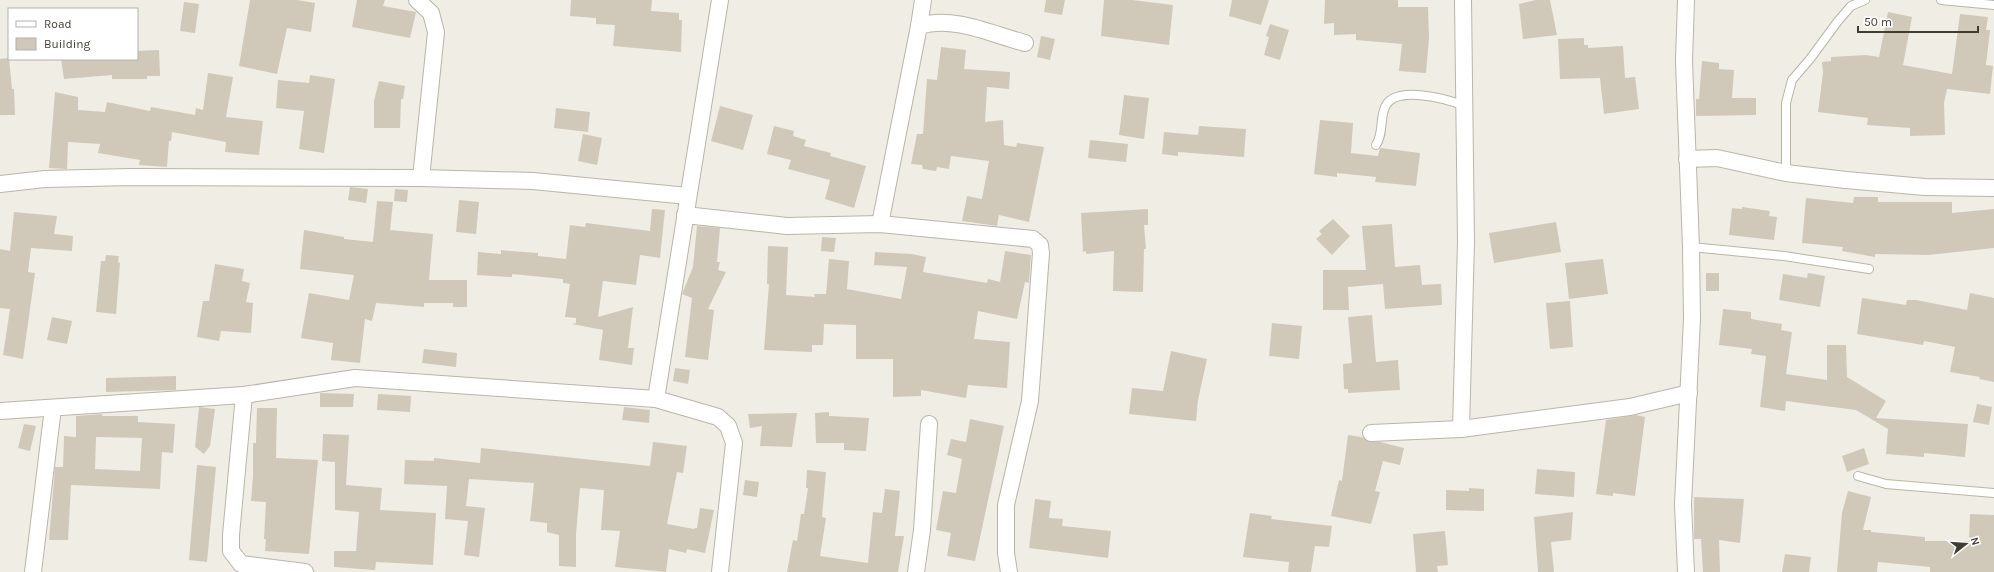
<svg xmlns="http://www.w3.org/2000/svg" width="1994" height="572" font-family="Karla,sans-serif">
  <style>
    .building { fill: #d0c9ba; fill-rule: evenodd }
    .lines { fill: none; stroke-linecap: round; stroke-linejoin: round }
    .service-casing { stroke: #bab5a8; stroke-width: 10 }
    .minor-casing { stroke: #bab5a8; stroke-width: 18 }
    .service { stroke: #fff; stroke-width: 8 }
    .minor { stroke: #fff; stroke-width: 16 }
  </style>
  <rect width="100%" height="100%" fill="#f0ede4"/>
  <g class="building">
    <polygon points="250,0 297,0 315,3 311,32 287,28 277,74 239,66"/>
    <polygon points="357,0 385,0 383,6 416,12 410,38 352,27"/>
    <polygon points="571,0 652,0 651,11 679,13 679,20 682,20 681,52 613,46 615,25 596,24 596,18 570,16"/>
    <polygon points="1046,0 1065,0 1062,15 1044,12"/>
    <polygon points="1104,0 1132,0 1173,5 1169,45 1101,36"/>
    <polygon points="1232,0 1269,0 1261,25 1229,16"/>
    <polygon points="1325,0 1398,0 1398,7 1428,7 1429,38 1426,73 1399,71 1402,44 1356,40 1356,34 1334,35 1334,23 1324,24"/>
    <polygon points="1536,0 1550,0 1557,35 1523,39 1519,4"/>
    <polygon points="184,2 199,4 195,33 180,31"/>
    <polygon points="1888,12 1912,17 1903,65 1952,74 1960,14 1988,17 1986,30 1990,30 1986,65 1993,66 1990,94 1947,89 1944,103 1945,135 1910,136 1910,128 1867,125 1868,118 1818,112 1823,73 1822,62 1831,61 1831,57 1866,55 1879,57"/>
    <polygon points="1270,24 1289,30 1280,60 1264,55 1269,37 1266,36"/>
    <polygon points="1041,36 1055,39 1050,60 1037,57"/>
    <polygon points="1584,38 1584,45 1588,45 1588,48 1623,46 1625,78 1635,77 1639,109 1604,114 1600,78 1560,79 1558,39"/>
    <polygon points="941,47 966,50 964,69 1010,72 1009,89 987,87 985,122 1003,120 1004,145 1016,147 1017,143 1044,147 1029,222 999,215 997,226 962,221 967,196 982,199 989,161 951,156 949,169 937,167 936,171 923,169 922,165 911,164 917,134 923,134 927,79 937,80"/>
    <polygon points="159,50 160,76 147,76 147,79 112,79 112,75 64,79 61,59 137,59 137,51"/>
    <polygon points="9,58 12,89 14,89 15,115 0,115 0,59"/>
    <polygon points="1702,61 1719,63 1719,69 1734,70 1732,98 1756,98 1756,115 1696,116 1696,99 1699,99"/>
    <polygon points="208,73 233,77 226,117 263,121 259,155 225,152 226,142 172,132 171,141 169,141 167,167 139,165 140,160 98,153 100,144 68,142 67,169 49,168 55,92 78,97 78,110 105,112 107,102 150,111 151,107 195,115 196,108 203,110"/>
    <polygon points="310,75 335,79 324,153 299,149 304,111 276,108 278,80 309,83"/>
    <polygon points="379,81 405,86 403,99 401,99 400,128 374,128 374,101"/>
    <polygon points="1124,95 1149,98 1144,139 1119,135"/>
    <polygon points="720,106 753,115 743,150 711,141"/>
    <polygon points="556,108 590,112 588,132 554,128"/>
    <polygon points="1320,120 1353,123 1351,153 1378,156 1380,148 1420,153 1416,186 1375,182 1376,177 1337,173 1337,177 1314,174"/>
    <polygon points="774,126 794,131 793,136 806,140 804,146 831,153 830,156 866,166 854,208 825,199 830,180 788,169 791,160 767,154"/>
    <polygon points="1199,126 1246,129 1244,157 1178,152 1178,156 1162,154 1164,132 1198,135"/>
    <polygon points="583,134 602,138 597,165 578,161"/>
    <polygon points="1090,140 1128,144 1126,162 1088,158"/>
    <polygon points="350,187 368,189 366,203 348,200"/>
    <polygon points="395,189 408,190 407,202 394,201"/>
    <polygon points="1854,197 1878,197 1878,202 1952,202 1952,213 1994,209 1994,248 1928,255 1875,254 1875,257 1842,251 1843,247 1802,243 1806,198 1853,203"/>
    <polygon points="459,200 479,202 476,234 456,232"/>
    <polygon points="377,201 393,202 390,230 433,234 429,280 467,280 467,307 453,307 453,303 424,303 424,307 376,303 372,321 365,319 360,363 331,360 333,343 301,338 309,293 349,300 354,275 300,269 304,230 344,237 344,239 373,242"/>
    <polygon points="1742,207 1770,211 1769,216 1777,217 1774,240 1729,235 1732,208 1742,209"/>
    <polygon points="652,209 665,210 660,258 640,255 636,285 603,281 598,317 633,307 628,348 634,348 632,365 599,360 603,330 572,324 576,323 576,318 565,317 570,284 563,283 563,279 512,274 512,277 477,275 478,252 501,254 501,250 511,251 538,253 538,256 566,259 570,225 585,227 586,223 650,231"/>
    <polygon points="1148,209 1148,225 1144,225 1146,249 1144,249 1143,292 1113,291 1114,251 1086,254 1086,251 1083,252 1081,213"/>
    <polygon points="14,212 57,216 54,234 73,236 72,251 31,248 28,272 35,273 23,359 3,355 10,309 0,308 0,249 10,251"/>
    <polygon points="1333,219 1350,236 1332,255 1316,239 1322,234 1319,231"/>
    <polygon points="1556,222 1561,252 1494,263 1489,233"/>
    <polygon points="1392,224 1395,267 1420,265 1422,285 1441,284 1442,305 1385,309 1383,284 1348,287 1349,310 1323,310 1323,270 1366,270 1362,226"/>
    <polygon points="697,226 720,228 717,262 720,262 718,270 726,272 708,309 714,310 708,360 685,357 692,298 682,294 693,267"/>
    <polygon points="822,237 836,238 834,252 821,251"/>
    <polygon points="768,246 788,247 786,295 815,297 814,294 826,294 829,259 849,261 847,289 901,299 907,267 874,265 875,252 912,254 926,257 923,272 987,283 988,279 1000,282 1005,251 1031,255 1029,283 1025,282 1017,319 978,311 974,339 1010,342 1007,388 968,385 966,398 921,390 921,396 893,397 893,359 856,359 856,325 824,324 823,345 812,345 812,352 764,350 769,284 767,284"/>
    <polygon points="106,255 119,256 118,262 120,263 116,314 96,312 101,261 105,261"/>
    <polygon points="1603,259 1608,294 1569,299 1565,263"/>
    <polygon points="215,264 244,269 242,281 250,283 246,302 253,303 251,333 221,331 219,341 197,337 203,301 209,301"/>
    <rect x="1706" y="273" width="13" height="18"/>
    <polygon points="1808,273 1825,276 1820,307 1779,300 1783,274 1807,278"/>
    <polygon points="1970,293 1994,298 1994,382 1979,379 1980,377 1950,372 1955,347 1924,341 1923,345 1857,334 1862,298 1906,305 1907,300 1916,300 1967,310"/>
    <polygon points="1570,301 1573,347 1550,349 1546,303"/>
    <polygon points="1723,309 1751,312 1751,319 1782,324 1781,330 1792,332 1786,374 1827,380 1827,345 1846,345 1847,377 1886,401 1876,418 1968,424 1965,457 1924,453 1924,457 1886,454 1888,429 1856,410 1786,401 1785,411 1760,407 1766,356 1751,354 1752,349 1719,345"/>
    <polygon points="1372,315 1376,362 1398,360 1400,390 1348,393 1348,389 1344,389 1343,364 1352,363 1348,317"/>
    <polygon points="52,317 72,321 67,344 47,340"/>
    <polygon points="1272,323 1302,326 1299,359 1269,356"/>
    <polygon points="424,349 457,353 456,367 422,363"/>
    <polygon points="1171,351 1207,359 1198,400 1196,421 1129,414 1132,388 1163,391"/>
    <polygon points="675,368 690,370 688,384 673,381"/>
    <polygon points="176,376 176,390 106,392 106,378"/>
    <polygon points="320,393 354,394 353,407 320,407"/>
    <polygon points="378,394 411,396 410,412 377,410"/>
    <polygon points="1977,404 1992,407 1989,425 1973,422"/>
    <polygon points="199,407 215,409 210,446 204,454 195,447"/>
    <polygon points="624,407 650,410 649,423 622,420"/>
    <polygon points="257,408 277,408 276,458 318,460 309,554 265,551 266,539 264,539 266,502 251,501 253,476 253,443 256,443"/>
    <polygon points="829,412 829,416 869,418 866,451 844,450 844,443 816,443 815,413"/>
    <polygon points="797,413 792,447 760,446 762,426 750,428 748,414"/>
    <path d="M102,414V416H138V422L175,424L173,453L162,452L160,489L71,485L68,540H49L55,467H63L64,436L76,437V416ZM96,437L142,438L140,471L95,469Z"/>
    <polygon points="1636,415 1645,417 1635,496 1613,493 1613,496 1596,494 1606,420"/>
    <polygon points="970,419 1004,426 975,561 947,556 951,533 936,530 943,491 956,493 962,459 947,455 951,439 966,442"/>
    <polygon points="24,424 36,426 30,451 18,448"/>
    <polygon points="323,434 349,435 346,485 382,488 380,510 436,513 433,565 376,562 375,570 334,567 334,551 356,551 359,512 335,510 335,462 322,461"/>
    <polygon points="1348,435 1361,437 1371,442 1380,442 1404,448 1400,465 1383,461 1375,491 1380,492 1371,524 1331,516 1339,480 1342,481"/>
    <polygon points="653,442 687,446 683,473 677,472 667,524 694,529 695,528 697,528 700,508 714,510 705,553 687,549 686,553 669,549 666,572 615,567 620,531 601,530 604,490 580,488 576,534 576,567 559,566 559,535 547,532 547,523 530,521 534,483 469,479 466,506 485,508 479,557 464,555 468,521 445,519 447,486 404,484 405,460 434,461 434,458 480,463 481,448 650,466"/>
    <polygon points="1864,448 1869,464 1847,472 1842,456"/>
    <polygon points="197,465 216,467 207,562 189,560"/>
    <polygon points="1537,469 1575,472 1574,497 1535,494"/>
    <polygon points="807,470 826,472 822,517 826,518 820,556 868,563 873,512 882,513 885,489 900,491 895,536 904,536 898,572 787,572 793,540 797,541 801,514 804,514 808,488 806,488"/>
    <polygon points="745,480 759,482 757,497 743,495"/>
    <polygon points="1469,488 1484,489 1484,511 1446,510 1446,490 1469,491"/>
    <polygon points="1848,491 1871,497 1863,530 1871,530 1871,532 1925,537 1925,541 1969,541 1970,514 1994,515 1994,572 1930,572 1930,567 1878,562 1877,572 1837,572 1842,513"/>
    <polygon points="1694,497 1744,499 1740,543 1719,540 1720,572 1703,572 1701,539 1694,539"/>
    <polygon points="1035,499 1051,501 1049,518 1063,519 1062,526 1111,531 1108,558 1029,548"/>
    <polygon points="1573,512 1571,540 1551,542 1554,572 1538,572 1534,517"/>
    <polygon points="1250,513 1272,516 1271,519 1332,526 1329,547 1315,546 1311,572 1288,572 1289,562 1243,557"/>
    <polygon points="1445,531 1448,565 1437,566 1438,572 1416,572 1413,534"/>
    <polygon points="1785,554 1811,557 1809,572 1782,572"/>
  </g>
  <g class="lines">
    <g class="service-casing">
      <g id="service">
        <polyline points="1941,0 1994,5"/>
        <path d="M1376,145C1383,135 1380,122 1384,110C1391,83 1447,99 1465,106"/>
        <polyline points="1786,173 1786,103 1792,80 1810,59 1838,21 1851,6 1865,0"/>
        <polyline points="1691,247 1784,256 1869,269"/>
        <polyline points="1858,476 1886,484 1994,493"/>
      </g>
    </g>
    <g class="minor-casing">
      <g id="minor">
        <polyline points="417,0 431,13 436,32 421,178"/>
        <polyline points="919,26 923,0"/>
        <polyline points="1687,159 1717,158 1786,173 1846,180 1925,187 1994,188"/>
        <polyline points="0,184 45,179 131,177 421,178 533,181 688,196"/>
        <polyline points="685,215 787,226 880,224 1033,239 1040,245 1041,253 1030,401 1006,505 1006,553 1009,572"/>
        <path d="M880,224L919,26C953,15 991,34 1025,43"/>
        <polyline points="244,395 231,535 231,551 241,564 305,572"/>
        <polyline points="656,399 720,0"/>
        <polyline points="0,411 244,395 355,378 656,399 718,417 728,426 734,443 720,572"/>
        <polyline points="1461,429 1466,242 1463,0"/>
        <polyline points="1371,433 1461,429 1630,407 1689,393"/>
        <polyline points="33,572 53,408"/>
        <polyline points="916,572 922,530 929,424"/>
        <polyline points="1686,572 1683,504 1692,319 1691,247 1684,61 1686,0"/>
      </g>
    </g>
    <use href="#service" class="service"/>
    <use href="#minor" class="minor"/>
  </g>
  <rect x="8" y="8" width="130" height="52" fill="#ffffff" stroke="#b3b1ae"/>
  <rect x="16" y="21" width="20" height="6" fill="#ffffff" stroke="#b3b1ae"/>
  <text x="44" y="28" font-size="12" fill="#413d34">Road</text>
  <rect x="16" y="38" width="20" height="12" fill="#d0c9ba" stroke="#b3b1ae"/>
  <text x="44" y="48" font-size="12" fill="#413d34">Building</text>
  <g transform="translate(1966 544) rotate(73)" stroke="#ffffff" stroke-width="3" paint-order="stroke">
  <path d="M0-3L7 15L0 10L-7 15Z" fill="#413d34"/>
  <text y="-6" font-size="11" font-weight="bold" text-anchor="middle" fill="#413d34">N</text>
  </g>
  <path d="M1858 26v6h120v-6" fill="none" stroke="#413d34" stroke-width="2"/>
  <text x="1864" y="26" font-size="12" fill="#413d34" stroke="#ffffff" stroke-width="3" paint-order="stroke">50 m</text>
</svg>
